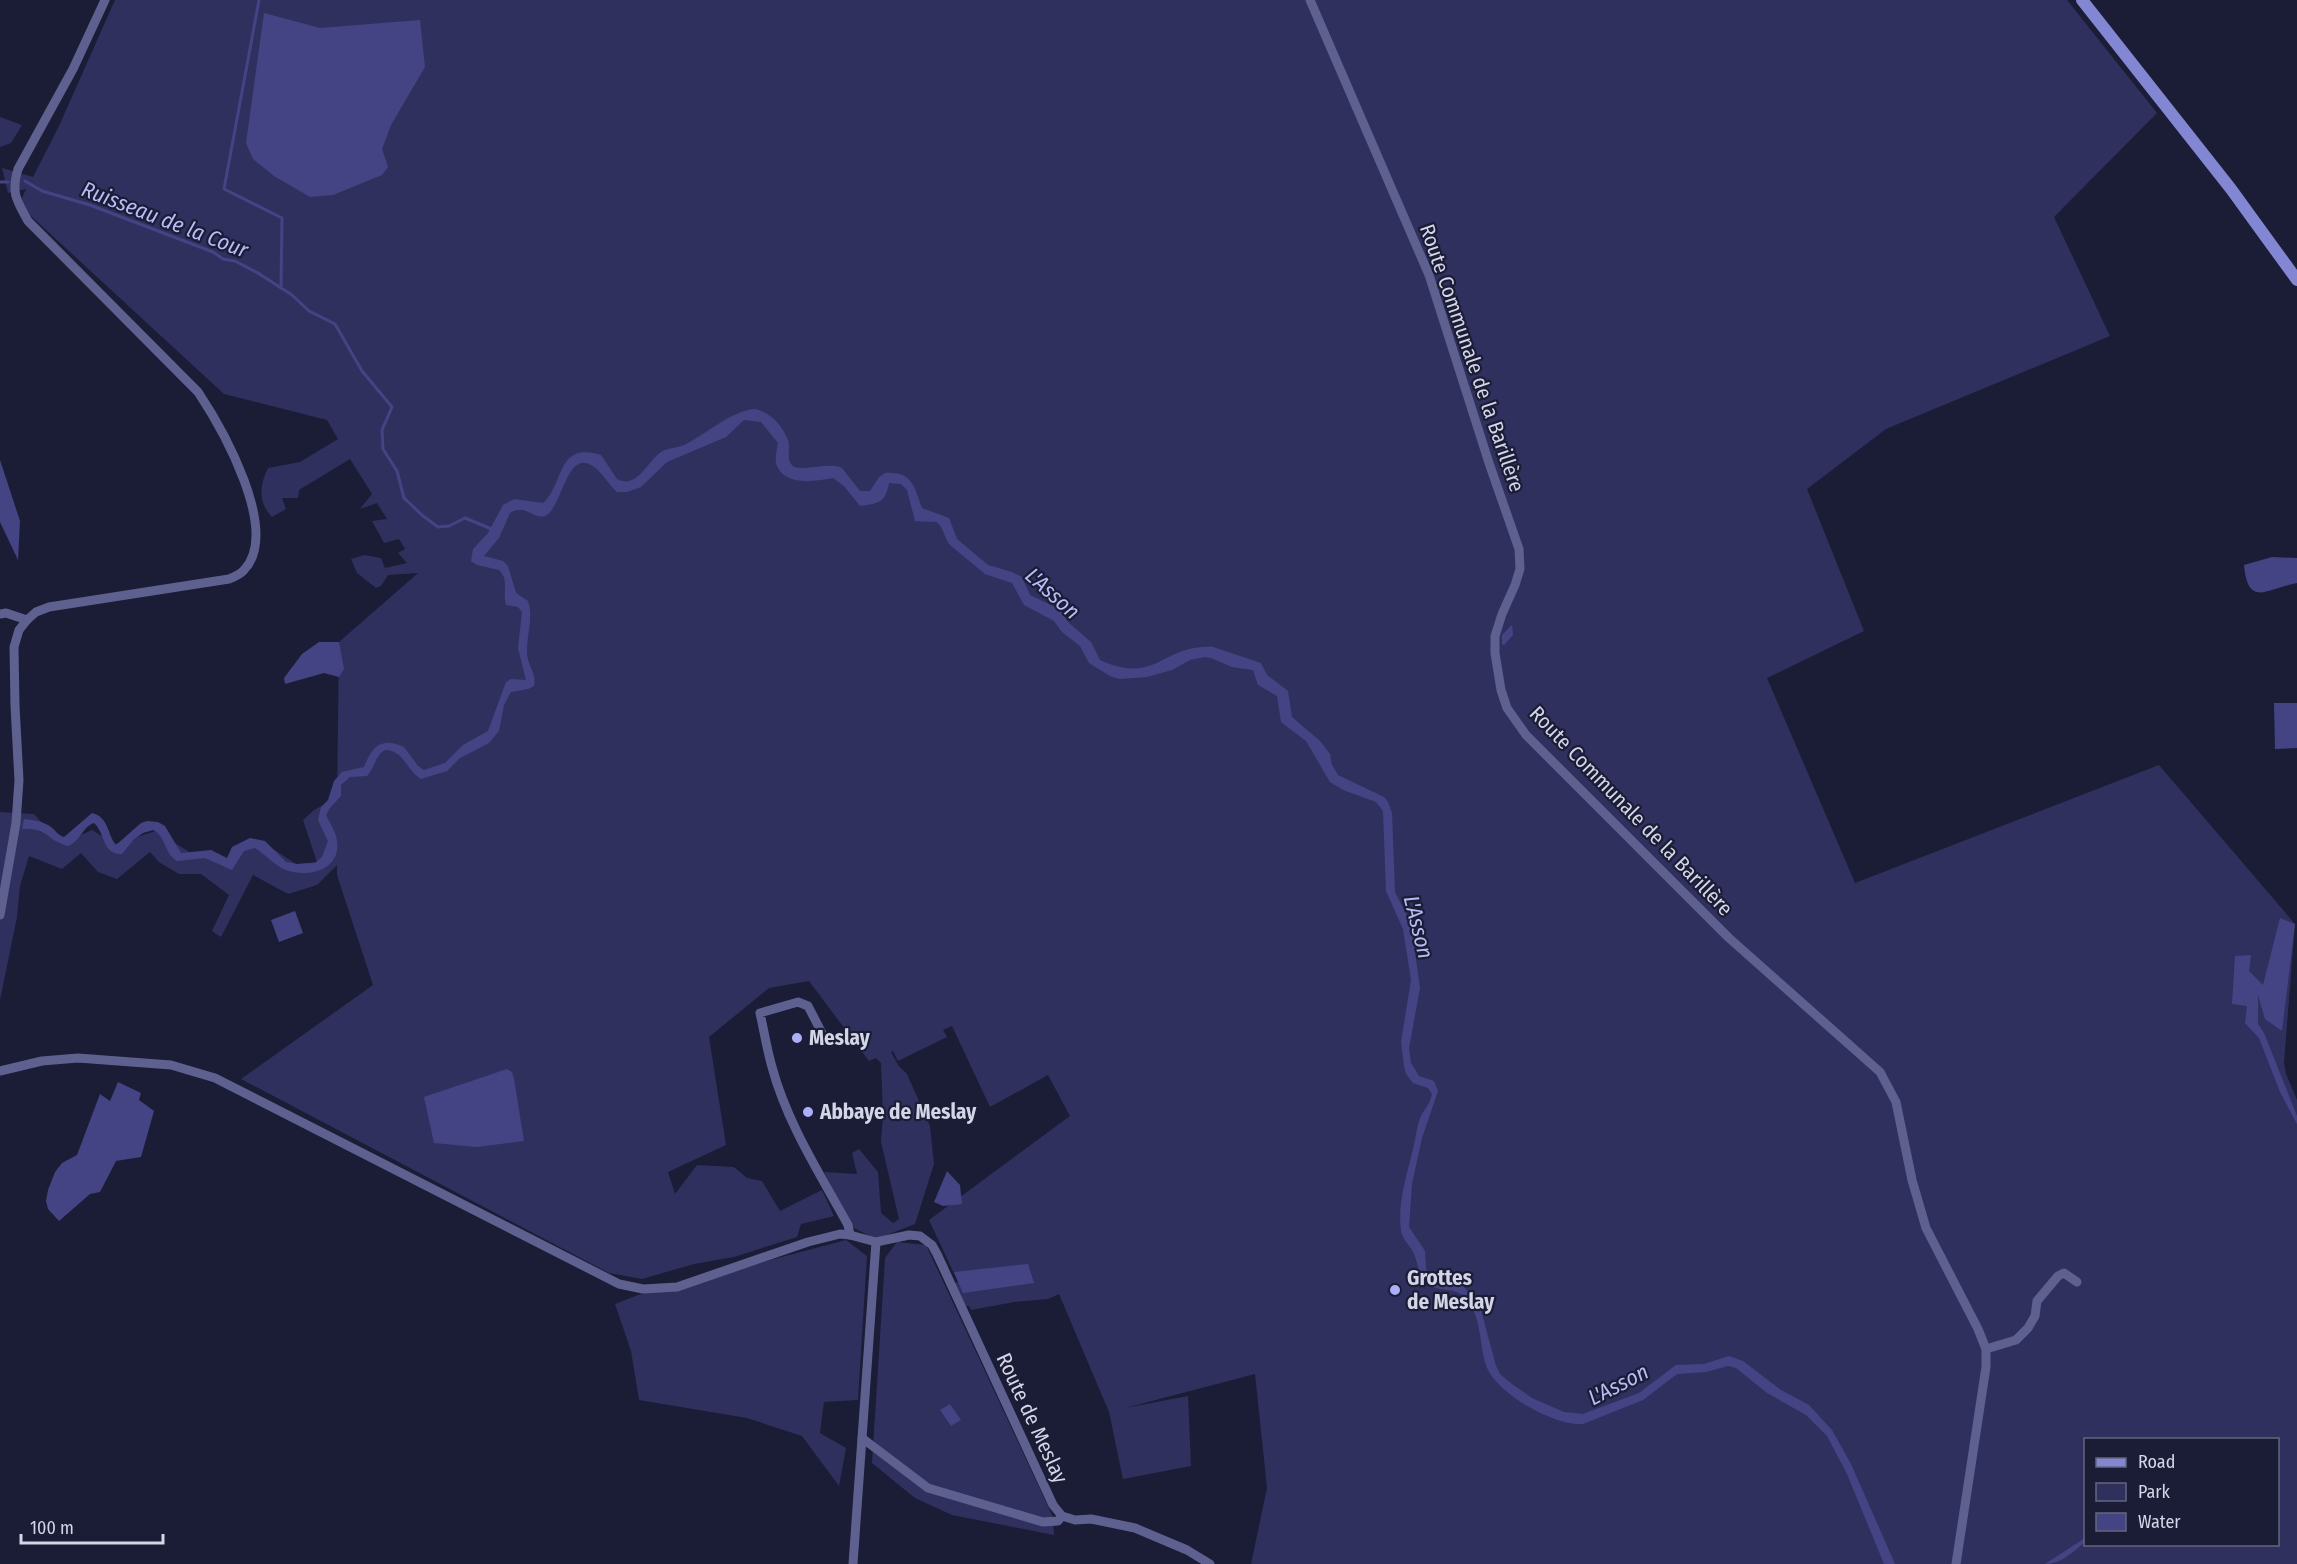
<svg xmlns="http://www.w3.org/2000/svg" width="2297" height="1564" font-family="'Fira Sans Condensed',sans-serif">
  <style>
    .green { fill: #30305f; fill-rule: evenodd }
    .water { fill: #444485 }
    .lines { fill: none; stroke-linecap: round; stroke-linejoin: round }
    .stream { stroke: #444485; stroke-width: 3 }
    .street { stroke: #5e6190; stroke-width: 9 }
    .secondary { stroke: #8386d2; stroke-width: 12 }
    .poi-dot { fill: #abaffb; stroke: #1b1c35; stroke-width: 2 }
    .labels { text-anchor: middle; stroke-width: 4.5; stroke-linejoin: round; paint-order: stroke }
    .street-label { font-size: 21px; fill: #d4d6e7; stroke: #1b1c35 }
    .poi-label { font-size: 21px; font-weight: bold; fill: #d4d6e7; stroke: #1b1c35; text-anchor: start }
    .water-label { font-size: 22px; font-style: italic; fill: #b8bcf6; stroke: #1b1c35 }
  </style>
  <rect width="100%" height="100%" fill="#1b1c35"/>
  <g class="green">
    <path d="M115,0H2067L2157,113L2054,217L2110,336L1886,429L1807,489L1864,631L1767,678L1855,883L2159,765L2295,924L2284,1063L2286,1074L2297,1100V1564H1251L1267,1488L1255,1374L1125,1408L1188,1396L1191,1466L1123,1479L1109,1412L1059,1294L1048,1299L1014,1302L971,1310L969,1306H966L955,1283L958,1282L929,1220L1070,1116L1048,1075L990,1107L952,1026L943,1030L947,1037L898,1061L893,1051L891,1052L898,1065L907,1074L930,1126L934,1164L915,1224L876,1239L850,1226L824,1172L857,1174L852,1153L859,1149L878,1172L881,1213L893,1223L899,1219L881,1142L883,1113L881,1063L876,1058L869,1061L809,981L769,988L709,1037L726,1145L668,1172L675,1194L697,1165L734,1167L747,1178L762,1181L780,1211L822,1190L834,1216L801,1224L797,1237L734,1257L694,1264L642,1279L609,1273L241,1079L373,985L337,875V865L317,885L288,894L253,875L221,937L212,931L229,895L201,874H179L159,862L150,852L117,879L98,872L81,853L62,869L29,856L20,886L17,917L0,1000V812L34,814L61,844L92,830L115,844L156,831L194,855L225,861L244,844L273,849L296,864L317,862L303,820L314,810L337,798L339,642L418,573L388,575L381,586L376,588L357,573L351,559L364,555L381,558L385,568L407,563L398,553L405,549L399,539L384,543L372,521L387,519L377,503L360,509L372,494L350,459L299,490L298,498H282L286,509L272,517C258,502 259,486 268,468L300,462L338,439L327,420L224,394L19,205L26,189L8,193L2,168L33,177L59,126ZM2086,1440H2278V1544H2086Z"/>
    <polygon points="0,117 22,125 11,143 0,147"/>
    <polygon points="846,1240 867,1256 858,1400 824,1402 820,1433 846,1448 839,1486 802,1436 747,1418 639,1400 631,1351 615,1304 638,1295"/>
    <polygon points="897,1242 926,1245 1053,1517 1054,1535 952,1515 915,1498 872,1463 885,1258"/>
  </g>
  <g class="water">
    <polygon points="264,13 320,28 420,20 425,67 391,125 382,149 388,167 382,175 333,195 310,197 274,176 253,159 246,143"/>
    <path d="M755,409C770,412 782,425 788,440C791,450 785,460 794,467C809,471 830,462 842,468L860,491H870L879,477L885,473C912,471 914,486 922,508L949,518L957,539L988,565L1012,572L1022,577L1030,595L1059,609L1069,623L1091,642L1100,660C1157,686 1162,644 1213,647L1261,663L1267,675L1288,691L1292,717L1320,741L1330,754L1332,765L1338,775L1384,797L1388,802L1392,813L1395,892L1411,924L1420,988L1409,1048L1411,1063L1419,1076L1434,1081L1438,1091L1422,1138L1412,1184L1409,1227L1425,1251L1426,1268L1431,1279L1441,1284L1463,1286L1476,1301L1481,1310L1496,1366L1500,1374L1512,1384L1532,1398L1564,1412L1583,1414L1639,1393L1676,1365L1704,1364L1729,1356L1743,1361L1781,1390L1809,1405L1832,1430L1851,1464L1895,1564H1884L1847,1474L1827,1436L1806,1415L1767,1393L1736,1368L1728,1366L1706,1372L1677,1374L1643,1400L1583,1424C1554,1426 1495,1393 1486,1365C1479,1343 1482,1319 1467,1300C1456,1284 1435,1295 1423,1280C1418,1272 1418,1263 1414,1254C1411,1246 1402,1240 1401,1230C1397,1203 1408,1171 1414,1145C1416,1136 1417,1126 1420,1118C1424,1109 1430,1105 1432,1094L1428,1088L1413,1083L1406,1074L1404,1066L1401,1042L1411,980L1403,929L1386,891L1383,811L1376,802L1343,790L1330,782L1306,741L1281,722L1277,696L1258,685L1253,670L1232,667L1211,658L1205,657L1190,660L1172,670L1147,677L1119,679L1110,676L1089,663L1080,646L1062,632L1054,621L1024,605L1012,583L985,574L950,545C944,538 944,528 937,522L915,521L907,490L901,484L889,483C885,503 880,503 860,506L844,486L833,478C815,481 783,487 776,463C775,457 777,449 778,443L761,422L744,420L726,437L667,462L641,487L627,492H617C608,484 601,470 591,465C566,451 562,509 545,516C534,520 525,503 510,513L499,538L484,556L503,561L508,566L516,593L528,601C534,618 526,636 527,653C527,665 537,673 534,686L528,689L511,692L504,705L499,731L489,743L460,758L447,771L421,779C406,770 404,750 385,750C375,755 375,768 367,776L350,777L341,785V796L330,808L326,815C330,824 336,831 337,841C341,871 307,878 286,870C275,866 265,854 255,848L244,851L232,870L205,858L177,861C164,853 166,836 153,830L143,833L134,839L122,854C102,855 105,832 94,823C82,827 81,841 68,846C47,841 48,827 22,829L24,819C32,820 41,821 48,825C55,829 57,835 64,837L92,813C109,817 107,834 116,845L141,823L147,821L158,822L165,826L181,853L211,850L227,858L232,847L250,838L265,841L286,862L297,864L315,863L322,857L328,841L318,820L321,807L328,800L334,781L342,772L364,767C372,747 381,736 404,747L418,766L424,770L445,763L463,745L488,731L506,682L511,679L526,680L518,648L522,612L518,607L506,605C502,592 510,581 499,570L477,565L471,561L473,549L488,533L503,505L514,499L543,503L546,500C564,480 558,442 601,455L617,479C636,490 648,461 661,452C667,448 677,448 684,445C707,434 730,411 755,409Z"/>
    <polygon points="0,460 20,521 18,560 0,522"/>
    <path d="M2272,557L2297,558V583C2268,588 2248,609 2244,565Z"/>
    <polygon points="1512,625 1513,635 1504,645 1502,644 1502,635"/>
    <polygon points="319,642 339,642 344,669 339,677 324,673 285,684 284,678 302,654"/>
    <polygon points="2274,703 2297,703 2297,748 2275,749"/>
    <polygon points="295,911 303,933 279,942 271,920"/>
    <polygon points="2280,918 2295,924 2282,1031 2265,1019 2258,995 2258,1024 2264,1033 2297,1116 2297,1124 2280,1092 2259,1038 2245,1023 2247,1006 2232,1004 2235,956 2251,955 2249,971 2263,985"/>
    <polygon points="507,1069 512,1072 514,1079 524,1141 477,1147 434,1143 424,1097"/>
    <polygon points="118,1082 141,1093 139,1100 154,1111 141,1157 116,1161 100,1192 90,1194 59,1221 48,1209 46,1201 48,1190 55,1172 62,1163 77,1155 100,1094 110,1101"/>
    <polygon points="947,1171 960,1185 962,1204 943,1206 934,1202"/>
    <polygon points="1028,1264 1034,1283 963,1293 954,1272"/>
    <polygon points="950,1404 961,1420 951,1426 940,1410"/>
    <path d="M2085,1538V1542C2073,1552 2061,1564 2045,1564Z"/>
  </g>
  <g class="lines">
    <g class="stream">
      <polyline points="259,0 224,189 282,218 281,288"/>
      <polyline points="25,181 42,191 90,205 213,252 223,259 235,261 258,273 292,295 309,311 335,324 362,371 392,407 382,430 383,449 397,471 404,498 423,516 438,527 449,526 465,518 494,530"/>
      <polyline points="0,182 8,182"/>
    </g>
    <g class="street">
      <polyline points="1310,0 1429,275 1489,463 1519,549 1520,569 1515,585 1502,614 1495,636 1495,653 1501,690 1507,708 1526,735 1729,938 1880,1072 1896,1102 1912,1180 1926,1228 1978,1329 1986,1349 1986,1367 1956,1564"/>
      <polyline points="0,614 6,613 27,620"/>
      <path d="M0,915L16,823L19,780L15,706L14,647L19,630L27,620L36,612L49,607L229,579C234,577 241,574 244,570C281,531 222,428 198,392L28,221C16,200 11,192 18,169L73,69L105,0"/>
      <path d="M825,1039L808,1006L798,1002L760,1013C764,1031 767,1050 772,1067C787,1123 820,1174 848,1225L850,1235"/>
      <polyline points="0,1071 42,1061 78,1058 171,1065 215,1078 619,1284 643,1289 677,1287 808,1242 840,1234 850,1235 876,1242 909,1235 920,1236 932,1245 937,1254 1053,1505 1062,1516 1075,1520 1091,1519 1135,1528 1187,1550 1210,1564"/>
      <polyline points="1986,1349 2016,1340 2028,1328 2035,1316 2037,1301 2058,1276 2064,1273 2077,1282"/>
      <polyline points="862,1438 928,1488 1043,1522 1058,1521 1062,1516"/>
      <polyline points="853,1564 876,1242"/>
    </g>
    <polyline class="secondary" points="2082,0 2231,189 2297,280"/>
  </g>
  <g class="poi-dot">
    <circle cx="797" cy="1038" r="6"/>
    <circle cx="808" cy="1112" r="6"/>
    <circle cx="1395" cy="1290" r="6"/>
  </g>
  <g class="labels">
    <g class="street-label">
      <text transform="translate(1472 358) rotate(71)" y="7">Route Communale de la Barillère</text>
      <text transform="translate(1631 811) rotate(46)" y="7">Route Communale de la Barillère</text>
      <text transform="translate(1032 1418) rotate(65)" y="7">Route de Meslay</text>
    </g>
    <g class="poi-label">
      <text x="809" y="1045">Meslay</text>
      <text x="820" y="1119">Abbaye de Meslay</text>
      <text x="1407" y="1285">Grottes<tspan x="1407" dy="24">de Meslay</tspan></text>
    </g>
    <g class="water-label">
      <text transform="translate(165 219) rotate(21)" y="8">Ruisseau de la Cour</text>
      <text transform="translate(1053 593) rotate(42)" y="8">L'Asson</text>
      <text transform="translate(1419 927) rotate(76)" y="8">L'Asson</text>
      <text transform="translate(1618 1384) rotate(-27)" y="8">L'Asson</text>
    </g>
  </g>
  <rect x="2084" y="1438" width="195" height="108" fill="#1b1c35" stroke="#65667c" stroke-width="1.5"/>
  <rect x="2096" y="1458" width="30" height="9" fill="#8386d2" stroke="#65667c" stroke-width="1.5"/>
  <text x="2138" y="1468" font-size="18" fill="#d4d6e7">Road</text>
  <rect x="2096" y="1483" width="30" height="18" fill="#30305f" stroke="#65667c" stroke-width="1.5"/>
  <text x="2138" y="1498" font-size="18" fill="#d4d6e7">Park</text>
  <rect x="2096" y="1513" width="30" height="18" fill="#444485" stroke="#65667c" stroke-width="1.5"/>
  <text x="2138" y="1528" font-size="18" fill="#d4d6e7">Water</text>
  <path d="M21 1534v9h142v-9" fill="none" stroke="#d4d6e7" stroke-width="3"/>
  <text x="30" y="1534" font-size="18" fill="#d4d6e7" stroke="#1b1c35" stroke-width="4.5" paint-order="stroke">100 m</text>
</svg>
